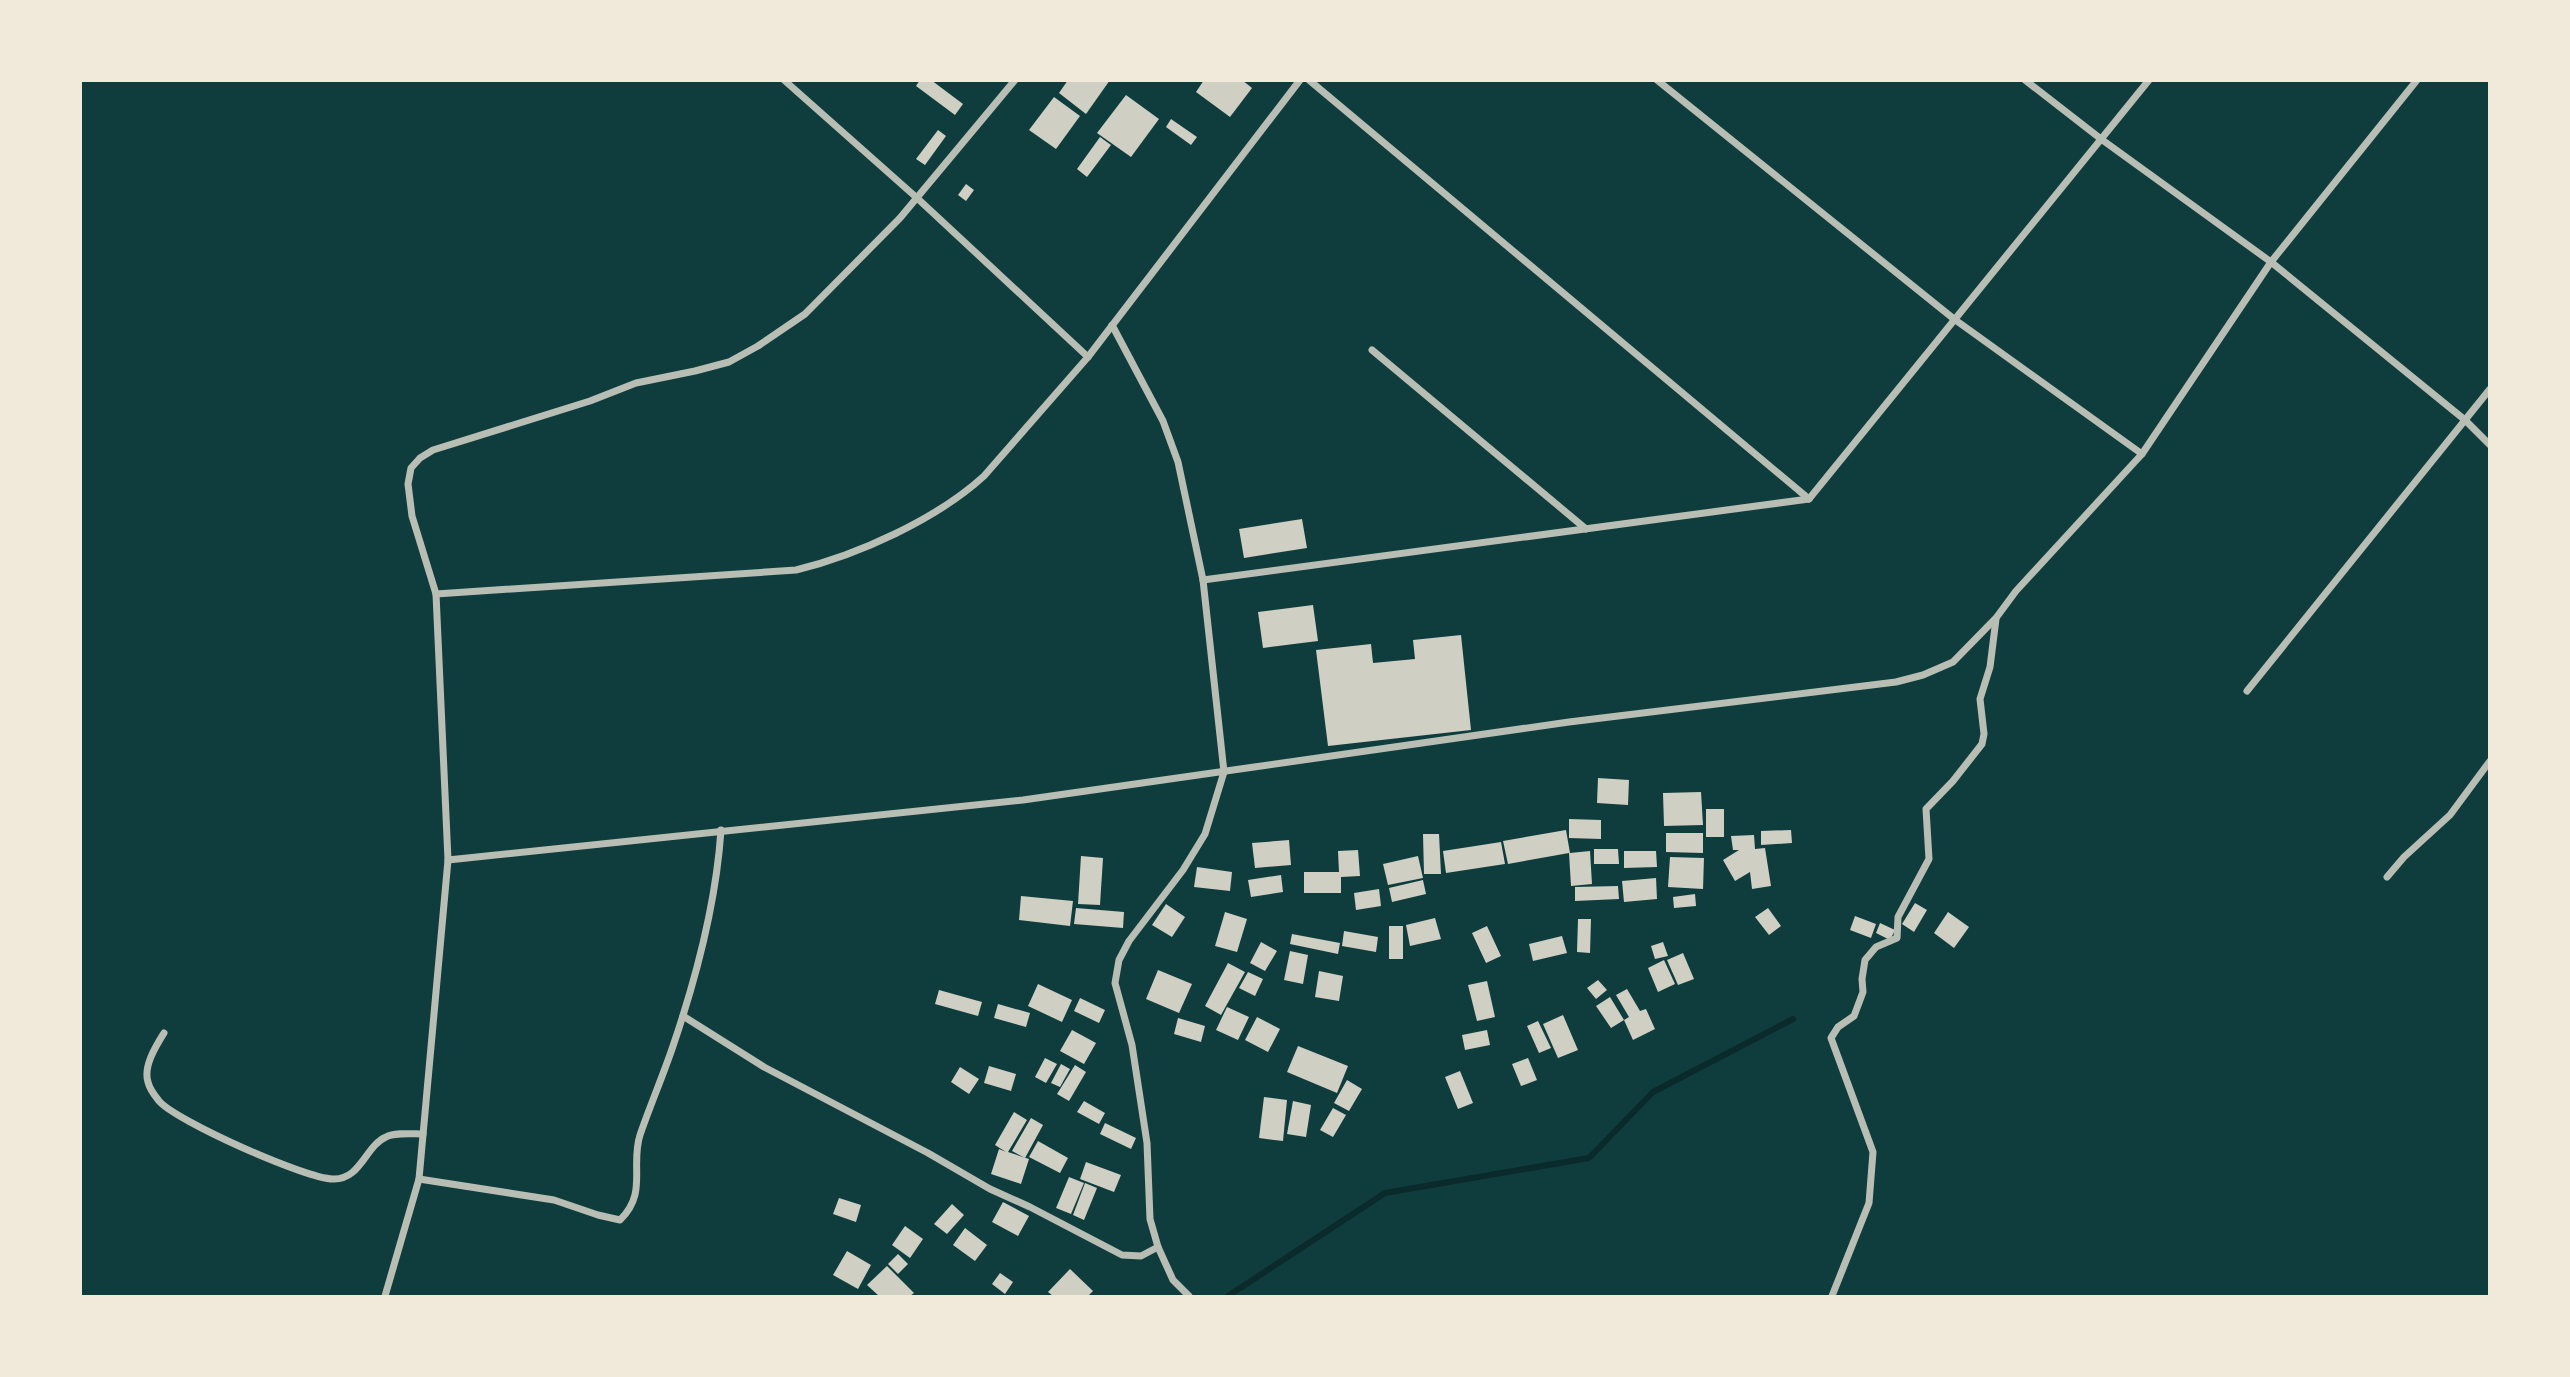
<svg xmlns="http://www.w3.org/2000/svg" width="2570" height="1377" font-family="'Roboto Serif',serif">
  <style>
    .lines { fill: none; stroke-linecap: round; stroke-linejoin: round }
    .stream { stroke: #0a2a2b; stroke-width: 6 }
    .building { fill: #cfcfc3 }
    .minor { stroke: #b8beb3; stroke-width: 7 }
  </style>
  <rect width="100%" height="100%" fill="#0f3d3e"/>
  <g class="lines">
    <polyline class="stream" points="1228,1296 1385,1193 1589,1158 1653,1092 1793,1019"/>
  </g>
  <g class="building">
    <polygon points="920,80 931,80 963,104 955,115 916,86"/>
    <polygon points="1068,80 1110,80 1086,114 1059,93"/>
    <polygon points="1204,80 1242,80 1252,88 1230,117 1196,92"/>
    <polygon points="1126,95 1159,119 1131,157 1097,133"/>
    <polygon points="1054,97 1080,116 1056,149 1029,130"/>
    <polygon points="1171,119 1197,137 1191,145 1166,127"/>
    <polygon points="938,130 946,136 925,165 916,159"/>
    <polygon points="1100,137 1111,145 1087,177 1077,169"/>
    <polygon points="966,184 974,190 966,201 958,195"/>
    <polygon points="1302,519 1307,548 1244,558 1239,529"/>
    <polygon points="1313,605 1318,641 1263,648 1258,612"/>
    <polygon points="1461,635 1471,730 1328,746 1316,650 1371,644 1373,663 1415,659 1413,640"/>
    <polygon points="1598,778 1629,780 1628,805 1597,803"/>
    <polygon points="1701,792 1703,825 1664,826 1663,793"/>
    <rect x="1706" y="809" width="18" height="28"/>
    <polygon points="1569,819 1601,820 1601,839 1569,838"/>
    <polygon points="1566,830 1570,853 1590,851 1592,884 1571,886 1569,853 1508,864 1503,841"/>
    <polygon points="1791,830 1792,843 1761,845 1761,831"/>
    <polygon points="1666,833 1703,833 1703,853 1666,852"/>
    <polygon points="1423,834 1439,834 1441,874 1424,874"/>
    <polygon points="1754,835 1755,849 1765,848 1771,886 1752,889 1750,872 1735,881 1723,860 1739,850 1733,850 1731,836"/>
    <polygon points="1289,840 1291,865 1255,868 1252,843"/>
    <polygon points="1501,842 1505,864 1446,873 1443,851"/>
    <polygon points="1594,849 1618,849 1619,864 1594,864"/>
    <polygon points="1358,850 1360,876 1341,877 1341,893 1304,893 1304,872 1339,872 1338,851"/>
    <polygon points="1624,851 1656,851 1657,867 1624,868"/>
    <polygon points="1081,856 1103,858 1100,905 1078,904"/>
    <polygon points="1418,856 1423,878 1388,885 1383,864"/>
    <polygon points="1670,857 1704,858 1703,889 1668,887"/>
    <polygon points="1197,867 1232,872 1230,891 1194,887"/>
    <polygon points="1281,875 1283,892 1251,897 1248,880"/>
    <polygon points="1656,878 1657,899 1624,902 1622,881"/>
    <polygon points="1423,880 1426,894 1392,902 1389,888"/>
    <polygon points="1618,886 1619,899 1575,901 1575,887"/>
    <polygon points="1379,889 1381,906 1356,910 1354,893"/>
    <polygon points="1695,894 1696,906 1674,908 1673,897"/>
    <polygon points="1021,896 1073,901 1070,926 1019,920"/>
    <polygon points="1915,903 1927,910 1914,932 1902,924"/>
    <polygon points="1166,904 1185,917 1172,937 1152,925"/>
    <polygon points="1076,908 1124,912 1123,928 1074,924"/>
    <polygon points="1768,908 1781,926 1769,935 1755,917"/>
    <polygon points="1225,912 1247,919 1237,952 1215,946"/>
    <polygon points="1948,912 1969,927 1954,948 1934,933"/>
    <polygon points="1855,916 1876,924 1871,938 1850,930"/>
    <polygon points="1435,918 1441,939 1410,946 1406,925"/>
    <polygon points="1578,919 1591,919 1590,953 1577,952"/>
    <polygon points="1880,923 1895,930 1890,940 1876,933"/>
    <rect x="1389" y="926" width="14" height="33"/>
    <polygon points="1487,926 1501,956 1486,963 1472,933"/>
    <polygon points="1344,931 1378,937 1376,952 1342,946"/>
    <polygon points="1292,934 1340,943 1338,954 1290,944"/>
    <polygon points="1562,936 1567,953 1533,961 1529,944"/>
    <polygon points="1261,942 1277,951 1265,971 1250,963"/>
    <polygon points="1663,942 1668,956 1655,959 1651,946"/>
    <polygon points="1290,951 1308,955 1303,984 1284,980"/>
    <polygon points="1683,953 1694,979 1678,985 1667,960"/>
    <polygon points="1664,960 1675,984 1658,992 1648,968"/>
    <polygon points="1228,963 1245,972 1221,1015 1205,1006"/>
    <polygon points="1158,970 1192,984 1179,1013 1146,999"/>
    <polygon points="1319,971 1343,976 1339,1001 1315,997"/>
    <polygon points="1248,972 1263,979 1255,996 1239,988"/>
    <polygon points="1598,980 1607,990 1596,999 1587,988"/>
    <polygon points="1487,981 1495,1017 1477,1021 1468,985"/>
    <polygon points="1038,984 1072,1000 1062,1022 1028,1006"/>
    <polygon points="1627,989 1640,1011 1646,1009 1655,1029 1633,1040 1624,1020 1611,1028 1596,1006 1610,997 1624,1020 1629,1017 1616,995"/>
    <polygon points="939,990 982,1002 978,1016 935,1004"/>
    <polygon points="1080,998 1105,1010 1099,1023 1074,1011"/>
    <polygon points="998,1004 1030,1013 1026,1027 994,1018"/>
    <polygon points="1227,1007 1249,1017 1238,1040 1216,1030"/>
    <polygon points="1563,1015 1578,1050 1558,1058 1543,1024"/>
    <polygon points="1257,1017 1280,1029 1268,1052 1245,1040"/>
    <polygon points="1178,1018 1205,1026 1201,1042 1174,1034"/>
    <polygon points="1538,1021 1551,1048 1539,1053 1527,1026"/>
    <polygon points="1072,1030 1096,1043 1084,1064 1060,1051"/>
    <polygon points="1487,1030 1490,1045 1465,1050 1462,1035"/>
    <polygon points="1298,1046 1348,1066 1337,1093 1287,1072"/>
    <polygon points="1045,1058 1057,1064 1046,1083 1035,1077"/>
    <polygon points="1528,1058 1537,1080 1521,1086 1512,1064"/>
    <polygon points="1061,1064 1070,1069 1060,1087 1051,1083"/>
    <polygon points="1075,1065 1086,1072 1069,1101 1057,1094"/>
    <polygon points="989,1066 1016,1074 1011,1091 984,1083"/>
    <polygon points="960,1067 979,1079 969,1094 951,1082"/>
    <polygon points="1460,1071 1473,1103 1458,1109 1445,1077"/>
    <polygon points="1347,1080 1362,1089 1349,1111 1334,1103"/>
    <polygon points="1264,1097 1287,1100 1283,1141 1259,1138"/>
    <polygon points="1084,1101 1105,1113 1099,1124 1077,1112"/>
    <polygon points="1293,1101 1311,1105 1306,1137 1287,1134"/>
    <polygon points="1333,1108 1346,1115 1333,1137 1320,1130"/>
    <polygon points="1014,1112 1027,1120 1008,1152 1029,1159 1021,1184 991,1174 999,1149 1006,1152 995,1145"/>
    <polygon points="1031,1118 1043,1125 1025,1158 1012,1151"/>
    <polygon points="1105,1123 1136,1138 1131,1149 1100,1134"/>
    <polygon points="1038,1141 1068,1158 1060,1173 1029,1157"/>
    <polygon points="1086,1162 1121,1175 1114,1192 1080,1179"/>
    <polygon points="1069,1177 1084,1183 1071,1214 1056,1208"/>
    <polygon points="1085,1183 1097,1188 1084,1220 1073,1215"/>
    <polygon points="839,1198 861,1205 856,1222 833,1214"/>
    <polygon points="1003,1202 1029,1216 1018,1236 992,1222"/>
    <polygon points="952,1204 964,1215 947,1234 934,1224"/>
    <polygon points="905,1226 923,1239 910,1258 892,1245"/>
    <polygon points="965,1228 987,1245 975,1261 953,1245"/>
    <polygon points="847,1251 871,1265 858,1289 833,1275"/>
    <polygon points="898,1254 908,1264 898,1274 888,1264"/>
    <polygon points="887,1266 914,1293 910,1296 879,1296 867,1285"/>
    <polygon points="1070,1269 1093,1291 1088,1296 1053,1296 1048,1292"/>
    <polygon points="1000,1273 1013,1282 1005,1294 992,1284"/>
  </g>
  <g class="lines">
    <g class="minor">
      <polyline points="784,80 917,198 1088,357"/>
      <polyline points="1309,80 1809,499"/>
      <polyline points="1657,80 1954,319 2142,454"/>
      <polyline points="2025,80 2101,139 2271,262 2465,420 2490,445"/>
      <polyline points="1112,325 1163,421 1178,462 1203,580 1224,772 1205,834 1183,870 1129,941 1119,960 1115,983 1132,1045 1147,1143 1150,1219 1158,1247 1173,1280 1189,1296"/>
      <polyline points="1372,350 1586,529"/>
      <polyline points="1203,580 1809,499 2149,80"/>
      <path d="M436,594L796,570C858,555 937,519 984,476L1088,357L1300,80"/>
      <polyline points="2247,691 2490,389"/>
      <polyline points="448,860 1023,800 1569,722 1896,682 1923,675 1953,662 1996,618 2016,591 2142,454 2271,262 2417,80"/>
      <polyline points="2387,877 2404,857 2450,815 2490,761"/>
      <polyline points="683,1016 764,1067 928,1153 990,1189 1030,1207 1122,1255 1141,1256 1158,1247"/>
      <path d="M164,1033C156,1046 143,1066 148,1082C149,1087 155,1096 159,1101C176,1121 306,1179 333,1179C361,1180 365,1146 386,1137C395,1132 413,1134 423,1134"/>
      <path d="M419,1179L554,1200L598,1215L620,1220C648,1193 630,1166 640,1135C650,1106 662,1078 672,1049C696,979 716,905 721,830"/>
      <polyline points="385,1296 419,1179 448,860 436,594 412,516 408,484 411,468 420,458 433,450 590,401 636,383 695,371 729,362 758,346 805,314 900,218 1015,80"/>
      <polyline points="1832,1296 1869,1203 1873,1152 1831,1038 1838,1027 1854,1016 1863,992 1862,979 1865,960 1876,947 1897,938 1898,917 1929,859 1926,809 1953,781 1982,744 1984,734 1980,699 1990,667 1996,619"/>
    </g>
  </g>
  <rect width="2570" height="1377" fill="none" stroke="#f1e9da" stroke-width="164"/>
</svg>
